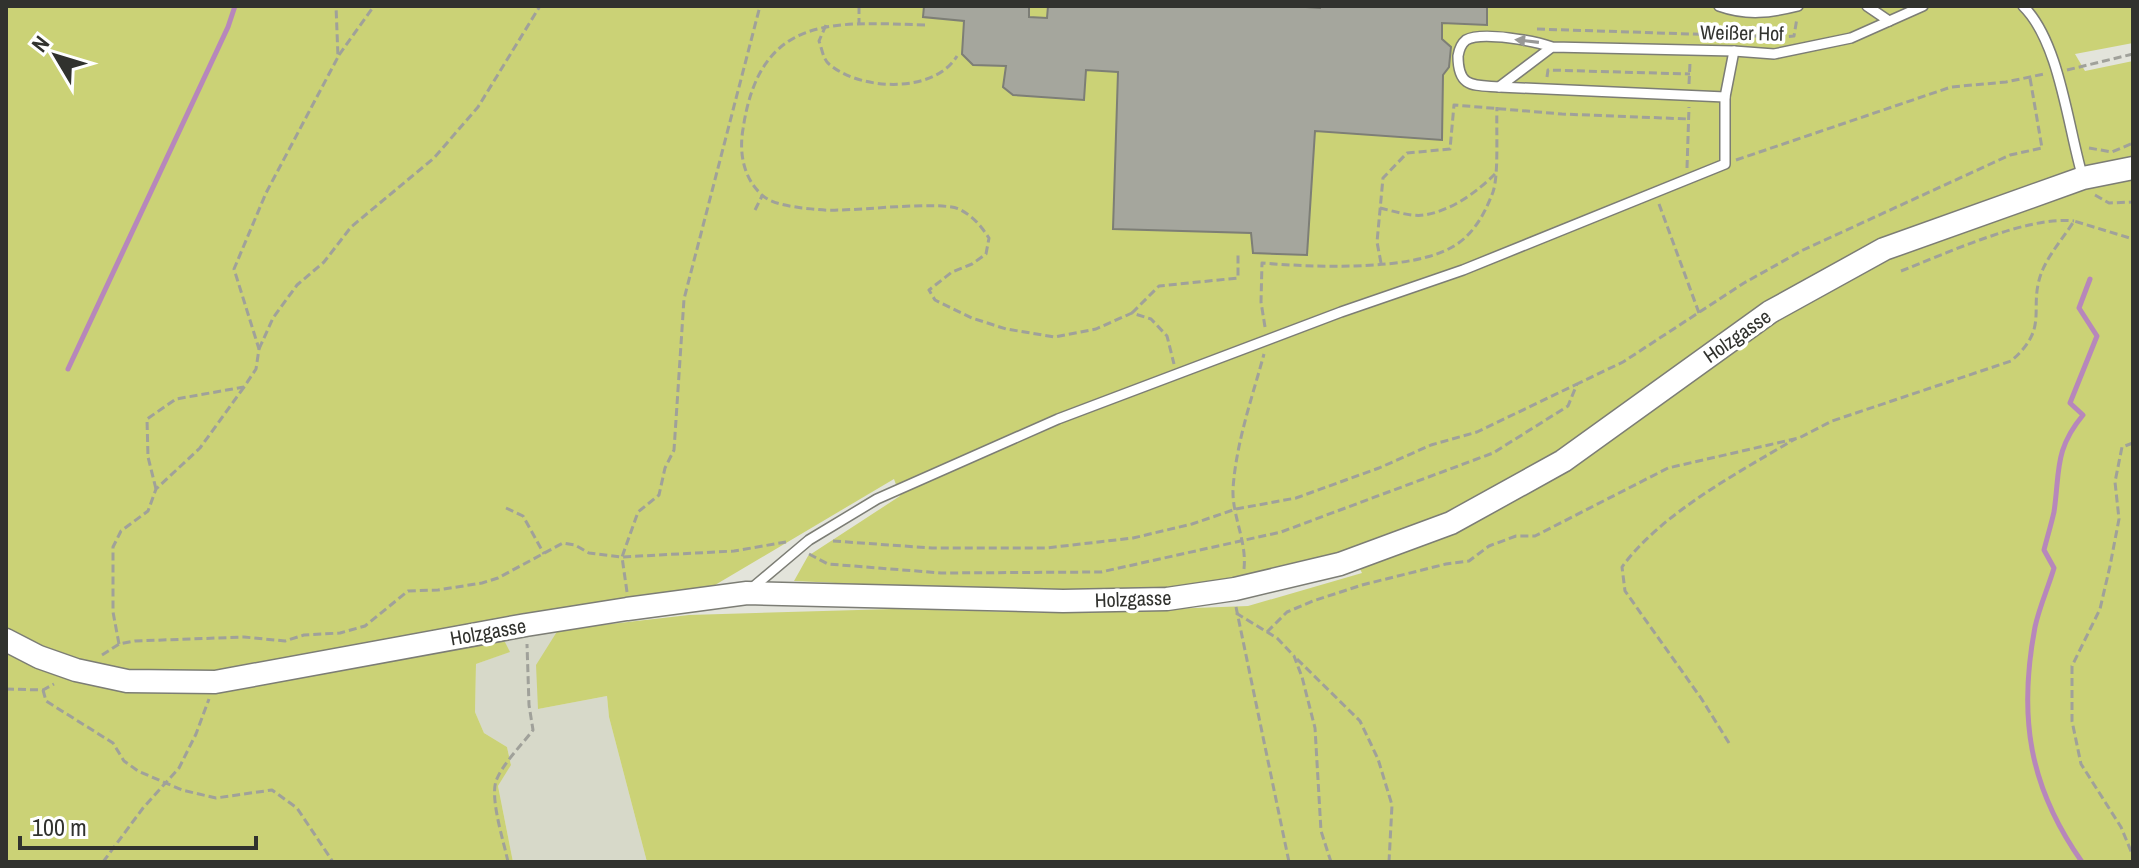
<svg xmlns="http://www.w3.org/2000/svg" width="2139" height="868" font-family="'Archivo Narrow',sans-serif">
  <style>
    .built { fill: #d7d9c9 }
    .green { fill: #cbd276 }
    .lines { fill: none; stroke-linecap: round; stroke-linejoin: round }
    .stream { stroke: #b787bb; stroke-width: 5 }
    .building { fill: #a5a69d; stroke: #7d7e76; stroke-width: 2 }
    .service-casing { stroke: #7c7d75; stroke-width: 12 }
    .tertiary-casing { stroke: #7c7d75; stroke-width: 25 }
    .path { stroke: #a0a19a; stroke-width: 3; stroke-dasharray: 8 4; stroke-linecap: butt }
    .service { stroke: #fff; stroke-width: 9 }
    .tertiary { stroke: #fff; stroke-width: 22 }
    .oneway { fill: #989896 }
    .labels { text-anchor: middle; stroke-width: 7; stroke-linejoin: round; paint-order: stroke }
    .street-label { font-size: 20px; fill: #31322e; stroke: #fff }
  </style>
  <rect width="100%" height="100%" fill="#e3e4db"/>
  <polygon class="built" points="558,630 538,709 607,696 609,717 647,862 513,862 498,786 511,764 507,747 484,733 475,712 476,664 509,652 505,642"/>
  <path class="green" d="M6,6H2133V43L2075,54L2085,71L2133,61V862H647L609,717L607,696L538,709L536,665L558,630L689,615L893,609L1062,613L1248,606L1362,573L1351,551C1319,561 1285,574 1252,579C1100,602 946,588 794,581L808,556L900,496L894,479L710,588L461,643L505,642L510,652L476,664L475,712L484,733L507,747L511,765L498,786L513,862H6Z"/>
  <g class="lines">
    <g class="stream">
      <polyline points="68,369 228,27 235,6"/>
      <path d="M2082,862C2029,787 2018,717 2035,627C2039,608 2048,588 2054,568L2044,550C2047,538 2051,525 2054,512C2060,471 2054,450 2083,415L2070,403L2097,336L2079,308L2090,279"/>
    </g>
  </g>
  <polygon class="building" points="924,6 1029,6 1029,17 1047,18 1048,6 1291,6 1320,8 1320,6 1487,6 1487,25 1442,23 1442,39 1451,47 1449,67 1443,75 1442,140 1315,131 1307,255 1253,253 1251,233 1113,229 1118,72 1086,70 1084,100 1013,95 1003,87 1006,66 973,65 962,54 964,21 923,17"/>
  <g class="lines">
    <g class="service-casing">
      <g id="service">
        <path d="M1719,6C1747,16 1770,13 1798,6"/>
        <polyline points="1867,6 1889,21"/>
        <path d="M2023,6C2060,42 2068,129 2083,178"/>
        <path d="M1552,47L1499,87C1473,85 1458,88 1458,56C1459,50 1461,44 1466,40C1482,31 1535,41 1552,47L1734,51L1774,54L1851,38L1923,6"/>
        <polyline points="1499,87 1725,97"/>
        <polyline points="752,588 809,540 877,499 1058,419 1341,312 1463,270 1725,164 1725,97 1734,51"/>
      </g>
    </g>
    <g class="tertiary-casing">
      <polyline id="tertiary" points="6,640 39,657 76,670 127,681 215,682 526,625 627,609 747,593 1063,601 1167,599 1235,589 1340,564 1451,523 1563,461 1770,312 1884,249 2083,178 2133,168"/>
    </g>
    <g class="path">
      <polyline points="859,6 859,23"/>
      <path d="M826,25L819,41C822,49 823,59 829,64C860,91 934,94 957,56"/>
      <path d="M925,25C832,22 760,14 743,129C739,152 743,178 762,195C772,204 789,206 802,208C814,209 826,211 838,210C864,210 940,201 959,209C973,216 981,226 989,238L986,254L972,264L952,272L929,290L935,300L972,318L1006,329L1055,337L1096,329L1132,313L1151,319L1167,336L1174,364"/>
      <polyline points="1537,29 1784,37 1794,36 1797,18"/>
      <polyline points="339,55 374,6"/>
      <polyline points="2067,70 2133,54"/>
      <polyline points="1547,77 1548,70 1690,74"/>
      <polyline points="1689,84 1690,63"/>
      <polyline points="2089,148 2112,152 2133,143"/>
      <polyline points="1736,160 1951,87 2006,82 2044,74"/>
      <polyline points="1687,168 1689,107"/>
      <polyline points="2095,195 2109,203 2133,202"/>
      <polyline points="1659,204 1699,313"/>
      <path d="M1380,208C1393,211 1411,217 1424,215C1451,211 1477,192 1495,174"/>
      <polyline points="755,210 762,196"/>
      <polyline points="1381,263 1377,242 1383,178 1407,153 1450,149 1454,105 1562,114 1689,119"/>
      <path d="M1901,271C1945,254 2029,215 2074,221"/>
      <polyline points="1132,313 1159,286 1238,278 1238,253"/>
      <path d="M1265,327L1261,302L1262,263C1311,267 1412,272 1454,246C1474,234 1485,213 1493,192C1499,174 1496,129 1497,107"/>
      <polyline points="259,349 273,318 297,285 324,262 351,227 434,158 478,107 540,6"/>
      <polyline points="2133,443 2122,447 2115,482 2119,519 2110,566 2100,609 2072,666 2072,721 2081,764 2121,827 2133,856"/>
      <polyline points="156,489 148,457 147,419 176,399 244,387 256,369 259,349 234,269 266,193 338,57 336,6"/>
      <polyline points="506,508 523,516 544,554"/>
      <polyline points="833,541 932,548 1046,548 1133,538 1192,524 1236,509 1296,498 1379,468 1431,445 1477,432 1577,384"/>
      <polyline points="809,554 828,564 941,573 1101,572 1281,532 1493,453 1568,406 1577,384 1623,362 1744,283 1803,250 2010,155 2042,148 2030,78"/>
      <path d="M1244,569C1247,541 1232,516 1233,489C1236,443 1252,398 1264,354"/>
      <polyline points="627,592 622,557 638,512 659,495 665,468 674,450 684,299 760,6"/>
      <polyline points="1236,607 1289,862"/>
      <polyline points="1236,613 1277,638 1294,656 1302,677 1315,728 1321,831 1331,862"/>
      <path d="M1267,632L1287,612L1313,601L1362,585L1446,564L1469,561L1489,546L1516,536H1535L1668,468L1799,438L1832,421L2011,361C2052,326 2026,308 2043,269C2050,253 2064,237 2074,221L2133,239"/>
      <polyline points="119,644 113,612 113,547 121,531 148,511 156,489 200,448 244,387"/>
      <polyline points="102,655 119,644 135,641 244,637 285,641 304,635 340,633 365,626 408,591 438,590 482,583 498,578 563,543 575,545 589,553 622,557 734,551 786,542"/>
      <polyline points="1297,659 1360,721 1378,759 1392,805 1389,862"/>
      <polyline points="6,689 43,690 54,684"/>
      <polyline points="43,690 46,701 113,743 124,761 138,771 182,790 216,798 272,790 297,808 333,862"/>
      <path d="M1729,743L1701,698L1625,591L1622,567C1660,514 1739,472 1795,439"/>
      <polyline points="6,747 6,793"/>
      <polyline points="103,862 143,808 179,768 196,734 209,699"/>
      <path d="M508,862C504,842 490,800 496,781C503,763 521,746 533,730L529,705L527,644"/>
    </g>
    <use href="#service" class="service"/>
    <use href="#tertiary" class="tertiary"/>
  </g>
  <defs><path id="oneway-solid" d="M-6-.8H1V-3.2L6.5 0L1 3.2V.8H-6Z" transform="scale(2)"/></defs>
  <use class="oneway" href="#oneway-solid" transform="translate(1527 41) rotate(-173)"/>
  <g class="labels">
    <g class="street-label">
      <text transform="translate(1742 33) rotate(1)" y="7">Weißer Hof</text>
      <text transform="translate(1737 336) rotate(-35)" y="7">Holzgasse</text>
      <text transform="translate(1133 599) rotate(-2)" y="7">Holzgasse</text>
      <text transform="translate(488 632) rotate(-10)" y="7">Holzgasse</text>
    </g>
  </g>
  <rect width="2139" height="868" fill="none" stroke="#31322e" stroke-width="16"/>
  <g transform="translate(56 56) rotate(308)" stroke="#ffffff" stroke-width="6" paint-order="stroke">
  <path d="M0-6L14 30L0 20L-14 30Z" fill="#31322e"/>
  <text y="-12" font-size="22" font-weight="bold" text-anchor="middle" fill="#31322e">N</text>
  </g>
  <path d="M20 836v12h236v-12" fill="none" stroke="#31322e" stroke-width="4"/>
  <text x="32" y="836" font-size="24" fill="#31322e" stroke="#ffffff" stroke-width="6" paint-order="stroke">100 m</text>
</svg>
